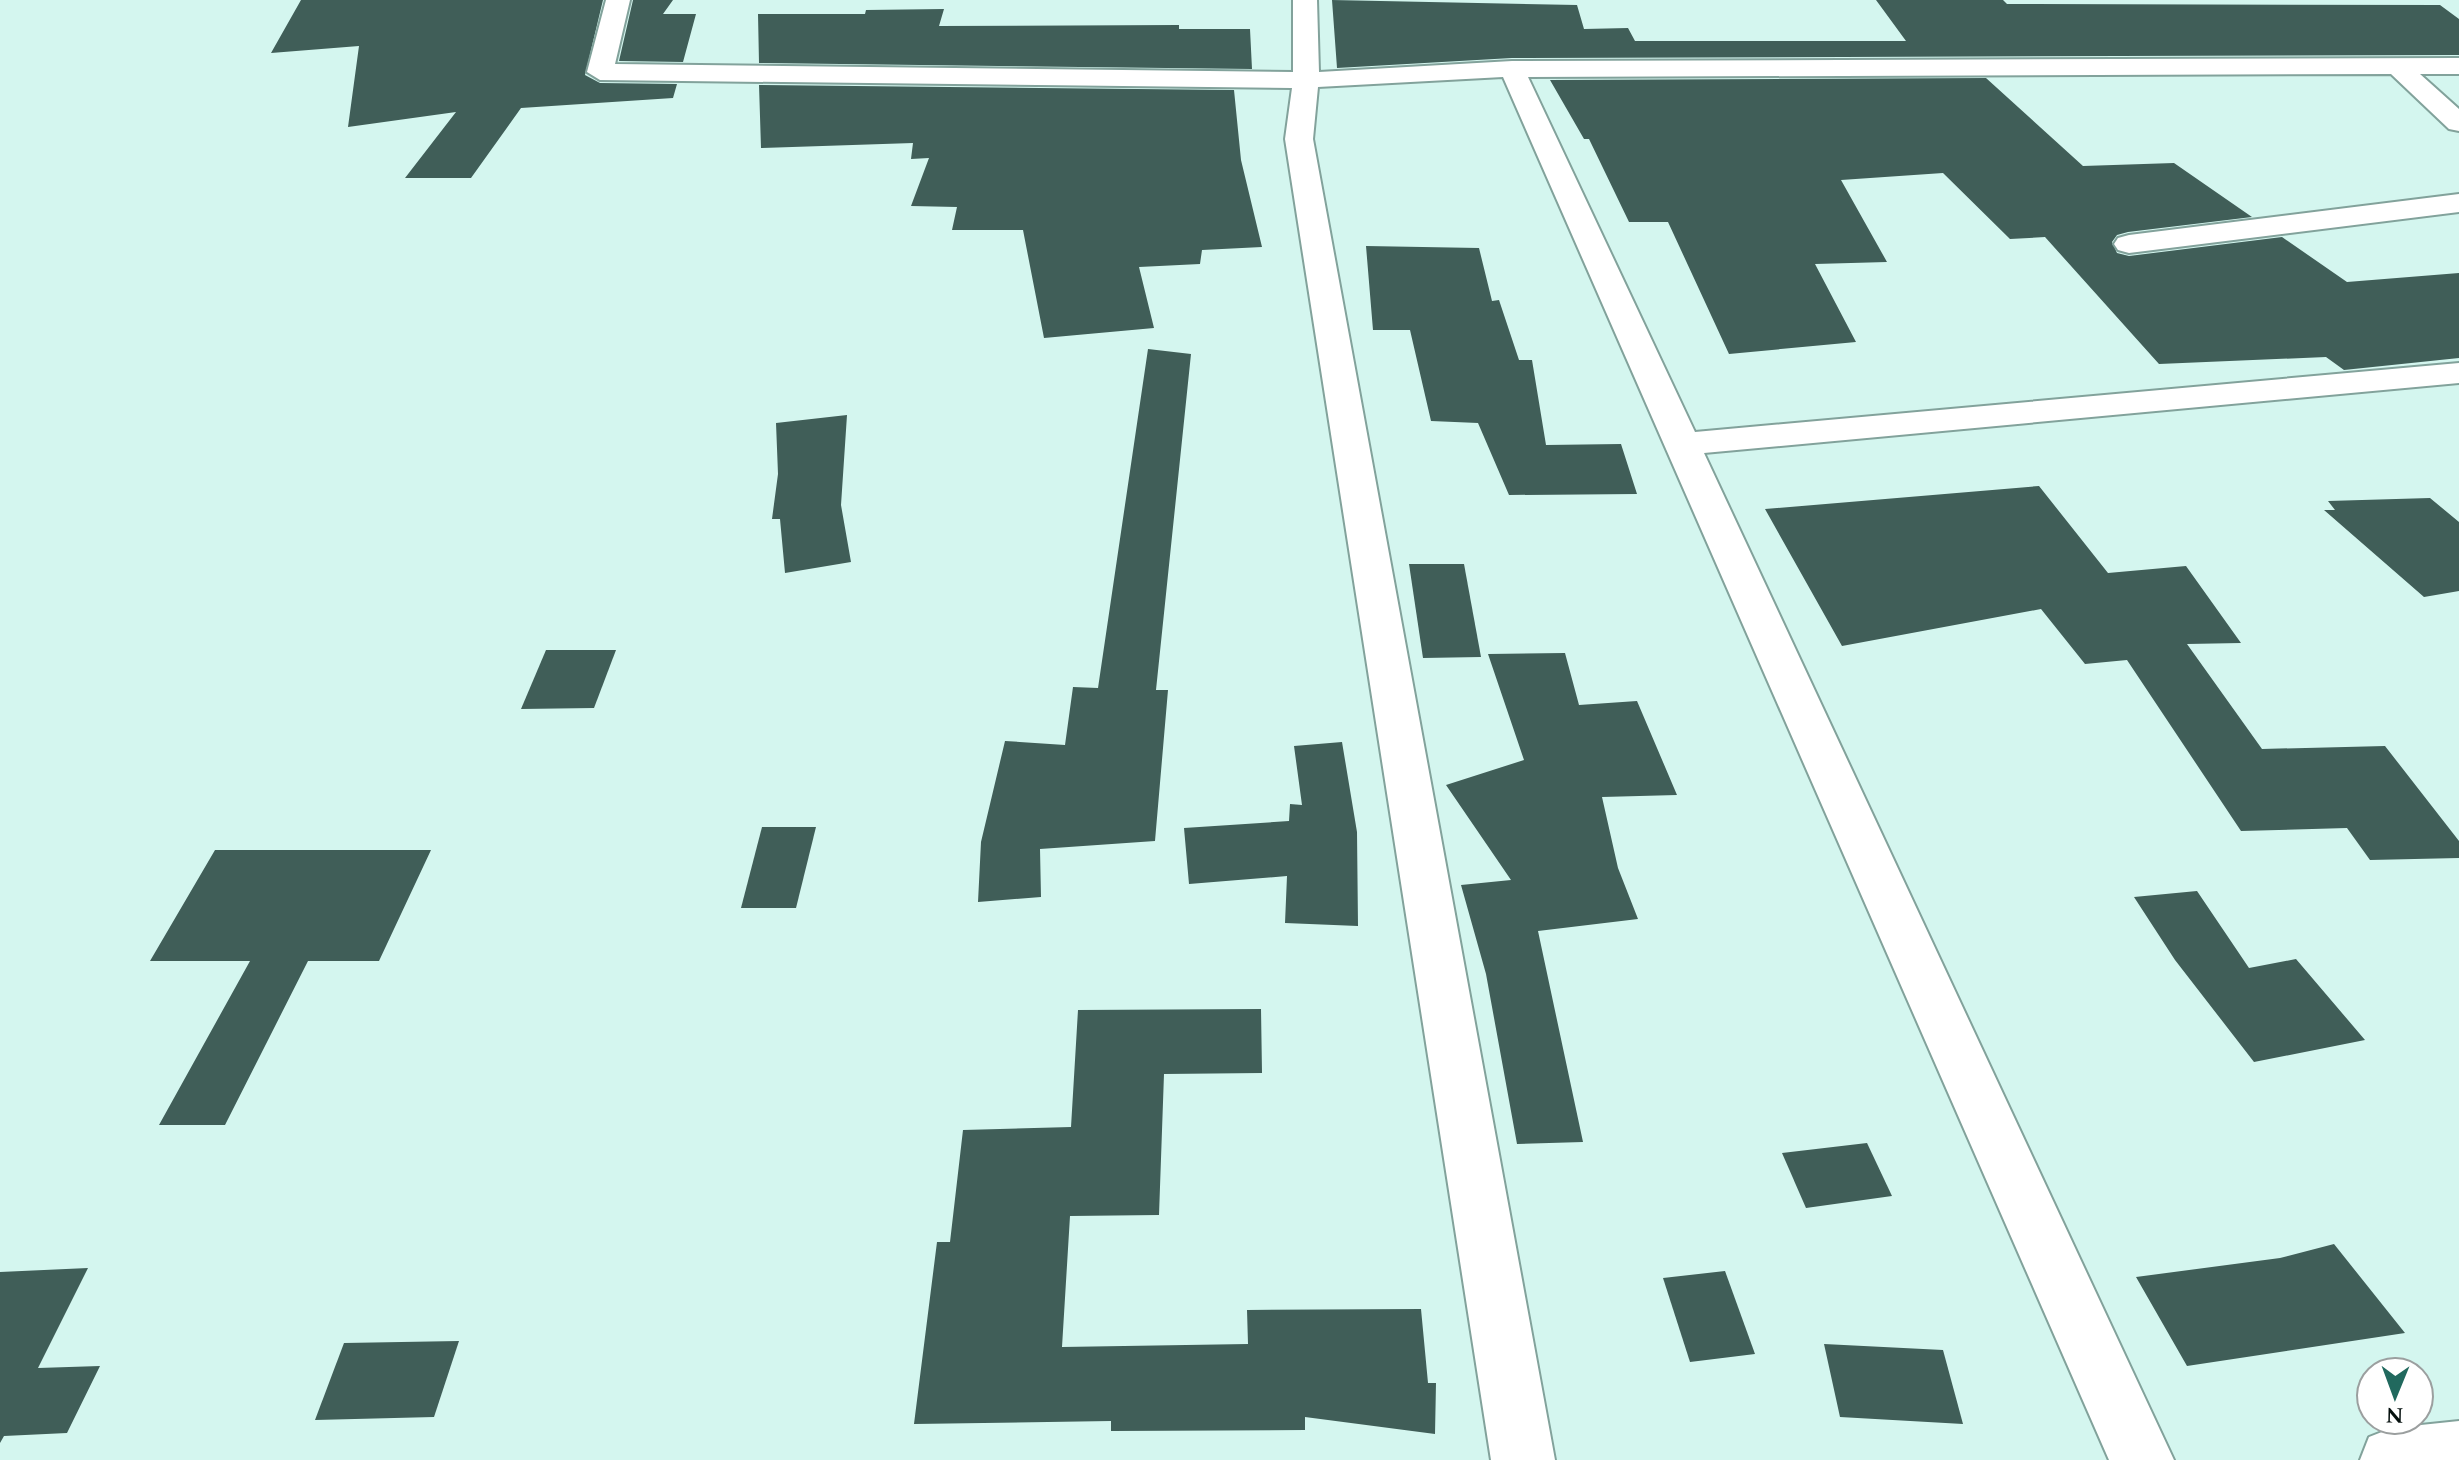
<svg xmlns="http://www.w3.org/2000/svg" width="2459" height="1460" font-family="Spectral,serif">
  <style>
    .building { fill: #405e58 }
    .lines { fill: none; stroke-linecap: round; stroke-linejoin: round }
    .street-casing { stroke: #82a29b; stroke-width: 4 }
    .street { fill: #fff; fill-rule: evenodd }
  </style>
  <rect width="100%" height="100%" fill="#d4f6ef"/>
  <g class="building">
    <polygon points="301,0 603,0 585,75 600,83 677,84 673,98 521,108 471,178 405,178 456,112 348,127 359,46 271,53"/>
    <polygon points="633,0 673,0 663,14 696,14 683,62 619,61"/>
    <polygon points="1332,0 1577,5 1584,29 1628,28 1635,41 1906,41 1876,0 2003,0 2007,4 2440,5 2459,19 2459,55 1512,58 1337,68"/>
    <polygon points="944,9 939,26 1179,25 1179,29 1250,29 1252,69 759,63 758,14 865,14 866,10"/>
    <polygon points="1986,78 2083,166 2174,163 2252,217 2128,232 2117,235 2112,242 2117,253 2129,256 2282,237 2347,282 2459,273 2459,358 2344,370 2326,357 2159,364 2045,237 2010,239 1943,173 1841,180 1887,262 1815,264 1856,342 1729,354 1668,222 1629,222 1589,139 1584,139 1550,80"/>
    <polygon points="759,85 1234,90 1241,160 1262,247 1202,250 1200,264 1139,267 1154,328 1044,338 1023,230 952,230 957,207 911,206 929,158 911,159 913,143 761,148"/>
    <polygon points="1366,246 1479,248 1492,301 1499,300 1519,360 1532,360 1546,445 1621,444 1637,494 1509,495 1478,423 1431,421 1410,330 1373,330"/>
    <polygon points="1148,349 1191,354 1156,690 1168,690 1155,841 1040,849 1041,897 978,902 981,842 1005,741 1065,745 1073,687 1098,688"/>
    <polygon points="847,415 841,505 851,562 785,573 780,519 772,519 778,474 776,423"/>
    <polygon points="2039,486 2108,573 2186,566 2241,643 2187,644 2262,749 2385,746 2459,841 2459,858 2370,860 2347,828 2241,831 2127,660 2085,664 2041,609 1842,646 1765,509"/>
    <polygon points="2430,498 2459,522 2459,591 2424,597 2324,510 2335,510 2328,501"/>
    <polygon points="1409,564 1464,564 1481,657 1423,658"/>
    <polygon points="546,650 616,650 594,708 521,709"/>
    <polygon points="1565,653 1579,705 1637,701 1677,795 1602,797 1618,868 1638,919 1538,931 1583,1142 1517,1144 1486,974 1461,885 1511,880 1446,785 1524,760 1488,654"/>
    <polygon points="1342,742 1357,832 1358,926 1285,923 1287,876 1189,884 1184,828 1289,821 1290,804 1302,805 1294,746"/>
    <polygon points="762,827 816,827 796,908 741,908"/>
    <polygon points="215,850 431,850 379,961 308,961 225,1125 159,1125 250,961 150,961"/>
    <polygon points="2197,891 2249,968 2296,959 2365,1040 2254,1062 2175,960 2134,897"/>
    <polygon points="1261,1009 1262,1073 1164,1074 1159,1215 1070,1216 1062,1347 1248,1344 1247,1310 1421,1309 1428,1383 1436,1383 1435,1434 1305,1417 1305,1430 1111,1431 1111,1421 914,1424 937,1242 950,1242 963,1130 1071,1127 1078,1010"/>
    <polygon points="1867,1143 1892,1196 1806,1208 1782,1153"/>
    <polygon points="2334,1244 2405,1333 2187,1366 2136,1277 2280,1258"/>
    <polygon points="88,1268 38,1368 100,1366 67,1433 4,1436 0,1443 0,1272"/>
    <polygon points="1725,1271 1755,1354 1690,1362 1663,1278"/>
    <polygon points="459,1341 434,1417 315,1420 344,1343"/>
    <polygon points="1824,1344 1943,1350 1963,1424 1840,1417"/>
  </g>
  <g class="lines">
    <g class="street-casing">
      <g id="street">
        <polygon points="606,0 630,0 615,64 1293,72 1293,0 1317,0 1319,72 1512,61 2459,58 2459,74 2420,74 2459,109 2459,131 2449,129 2391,74 1528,77 1695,432 2459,363 2459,383 1704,453 2174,1460 2109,1460 1503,77 1318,87 1313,139 1555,1460 1491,1460 1285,139 1292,88 600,80 587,72"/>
        <polygon points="2459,194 2459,212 2129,253 2118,250 2114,244 2118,238 2129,235"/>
        <polygon points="2459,1421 2459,1460 2360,1460 2369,1437 2392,1428"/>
      </g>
    </g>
    <use href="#street" class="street"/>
  </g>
  <g transform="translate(2395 1396) rotate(181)"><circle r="38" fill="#ffffff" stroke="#9b9f9f" stroke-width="2"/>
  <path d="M0-6L14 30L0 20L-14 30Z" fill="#21695e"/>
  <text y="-12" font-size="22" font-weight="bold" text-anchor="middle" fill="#05100e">N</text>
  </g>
</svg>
